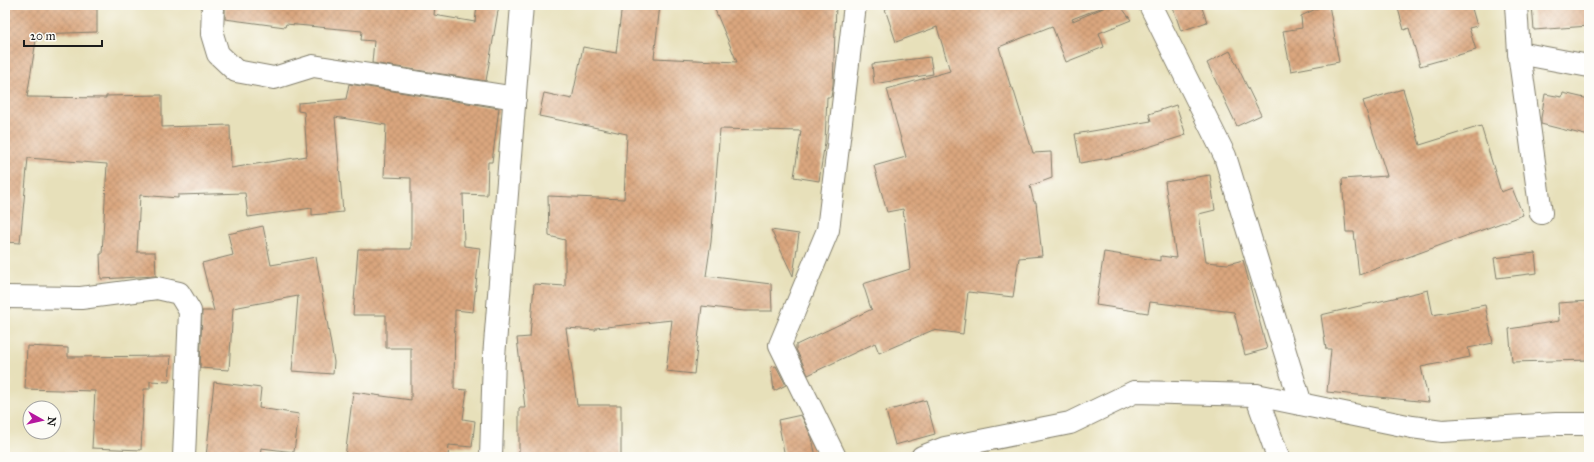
<svg xmlns="http://www.w3.org/2000/svg" width="1594" height="462" font-family="'IM FELL Great Primer',serif">
  <style>
    .building { fill: url(#building-cross-hatch) }
    .lines { fill: none; stroke-linecap: round; stroke-linejoin: round }
    .street-casing { stroke: #827e6b; stroke-width: 24 }
    .street { stroke: #fff; stroke-width: 22 }
  </style>
  <defs>
    <pattern id="building-cross-hatch" width="8" height="8" patternUnits="userSpaceOnUse"><rect width="8" height="8" fill="#daa67e"/><path d="M0 0l8 8M0 8l8-8" fill="none" stroke="#ba8e6c"/></pattern>
  </defs>
  <rect width="100%" height="100%" fill="#fdfcf7"/>
  <filter id="ink" filterUnits="userSpaceOnUse"><feTurbulence type="fractalNoise" baseFrequency=".025" numOctaves="2"/><feDisplacementMap in="SourceGraphic" scale="8" xChannelSelector="R" yChannelSelector="G"/><feConvolveMatrix kernelMatrix="1 2 1 2 8 2 1 2 1" color-interpolation-filters="sRGB"/></filter>
  <filter id="wash" filterUnits="userSpaceOnUse"><feTurbulence type="fractalNoise" baseFrequency=".012" numOctaves="4" result="noise"/><feDisplacementMap in="SourceGraphic" scale="16" xChannelSelector="R" yChannelSelector="G"/><feGaussianBlur stdDeviation="0.9" result="paint"/><feColorMatrix in="noise" values="0 0 0 0 0 0 0 0 0 0 0 0 0 0 0 0 0 1.4 0 .05"/><feComposite in="paint" operator="in"/></filter>
  <g filter="url(#wash)">
    <rect width="100%" height="100%" fill="#e7e0ba"/>
    <g id="blocks">
      <g class="building">
        <polygon points="5,5 97,5 97,32 37,34 27,97 106,98 106,96 162,95 162,127 230,125 231,168 307,156 304,112 298,111 298,103 346,99 349,84 499,108 492,162 488,162 487,195 463,194 464,246 480,248 473,312 455,310 454,389 467,390 463,419 475,421 472,447 449,445 448,457 345,457 353,392 411,400 411,348 386,348 386,315 353,315 358,249 411,249 411,178 384,177 386,125 335,117 343,212 312,215 312,208 248,217 245,193 178,195 178,198 140,195 137,252 155,252 156,276 101,279 100,254 102,254 107,164 28,158 20,243 5,242"/>
        <polygon points="225,5 435,5 434,15 475,22 477,5 499,5 486,81 372,63 374,41 361,40 362,31 286,24 285,27 225,19"/>
        <polygon points="622,5 660,5 654,58 737,62 713,5 836,5 833,85 831,97 827,97 825,142 819,181 794,177 801,131 720,129 711,242 706,276 771,284 772,311 744,311 702,306 694,374 666,371 672,320 596,328 596,330 566,328 577,405 621,405 621,457 519,457 519,408 525,408 517,338 530,337 534,284 565,286 565,240 549,236 548,196 624,199 627,134 539,116 544,93 572,99 583,47 616,53"/>
        <polygon points="896,5 1103,5 1103,7 1072,19 1073,21 1110,5 1120,5 1131,20 1099,33 1104,47 1066,62 1052,26 999,47 1011,88 1013,88 1033,153 1051,152 1052,178 1030,186 1034,202 1036,202 1042,256 1019,258 1013,297 968,292 963,334 933,330 879,353 875,343 808,375 796,349 796,345 872,309 871,309 863,284 910,269 903,209 887,212 874,166 906,157 887,89 950,71 937,27 896,42 885,9"/>
        <polygon points="1172,5 1201,5 1207,22 1181,31"/>
        <polygon points="1324,5 1329,5 1339,62 1291,71 1283,31 1302,28 1301,16"/>
        <polygon points="1397,5 1471,5 1477,26 1469,28 1476,50 1420,66 1409,28 1404,30"/>
        <polygon points="1532,5 1589,5 1589,26 1534,30"/>
        <polygon points="1230,51 1261,115 1237,126 1207,63"/>
        <polygon points="930,57 933,74 874,84 872,64"/>
        <polygon points="1403,89 1420,145 1481,126 1501,192 1512,188 1523,215 1359,275 1354,232 1346,232 1342,179 1387,176 1363,101"/>
        <polygon points="1563,93 1589,99 1589,136 1541,124 1541,118 1545,94 1562,97"/>
        <polygon points="1176,105 1186,135 1120,156 1080,163 1075,134 1151,121 1149,114"/>
        <polygon points="1210,175 1215,210 1199,214 1206,262 1228,264 1243,260 1267,349 1245,355 1234,312 1150,302 1148,313 1096,305 1104,252 1161,261 1161,256 1176,258 1165,182"/>
        <polygon points="263,226 271,265 316,257 334,362 333,374 292,371 298,296 233,308 229,370 200,368 202,311 214,311 202,263 233,255 228,234"/>
        <polygon points="771,230 799,234 793,276"/>
        <polygon points="1535,253 1537,273 1497,278 1494,258"/>
        <polygon points="1428,290 1433,315 1485,305 1493,343 1468,348 1470,357 1421,367 1429,402 1327,392 1331,349 1326,349 1321,315"/>
        <polygon points="1589,301 1589,360 1512,362 1509,329 1559,321 1558,303"/>
        <polygon points="27,346 68,348 68,357 171,356 169,382 150,381 150,389 144,389 141,450 92,448 95,391 25,389"/>
        <polygon points="776,366 786,385 774,391 771,367"/>
        <polygon points="214,382 261,388 259,408 299,414 294,452 261,448 260,457 206,457"/>
        <polygon points="926,400 935,434 895,445 886,411"/>
        <polygon points="801,415 812,438 816,457 785,457 778,420"/>
      </g>
    </g>
  </g>
  <g filter="url(#ink)">
    <use href="#blocks" fill-opacity="0" stroke="#827e6b" stroke-width="1"/>
    <g class="lines">
      <g class="street-casing">
        <g id="street">
          <polyline points="213,5 212,34 218,54 236,71 274,78 313,66 515,98"/>
          <polyline points="1150,5 1225,156 1301,404"/>
          <polyline points="1516,5 1519,53 1541,213"/>
          <polyline points="1519,53 1589,66"/>
          <polyline points="5,297 81,298 157,288 179,293 190,311 184,457"/>
          <polyline points="1256,395 1278,457"/>
          <polyline points="491,457 494,357 522,5"/>
          <polyline points="835,457 780,345 828,230 855,5"/>
          <polyline points="922,457 945,448 1070,423 1134,392 1256,395 1412,427 1442,431 1556,424 1589,424"/>
        </g>
      </g>
      <use href="#street" class="street"/>
    </g>
  </g>
  <rect width="1594" height="462" fill="none" stroke="#fdfcf7" stroke-width="20"/>
  <g transform="translate(42 420) rotate(98)"><circle r="19" fill="#fdfcf7" stroke="#a3a29f"/>
  <path d="M0-3L7 15L0 10L-7 15Z" fill="#b5179e"/>
  <text y="-6" font-size="11" font-weight="bold" text-anchor="middle" fill="#1c1c1c">N</text>
  </g>
  <path d="M24 40v6h78v-6" fill="none" stroke="#1c1c1c" stroke-width="2"/>
  <text x="30" y="40" font-size="12" fill="#1c1c1c" stroke="#fdfcf7" stroke-width="3" paint-order="stroke">20 m</text>
</svg>
